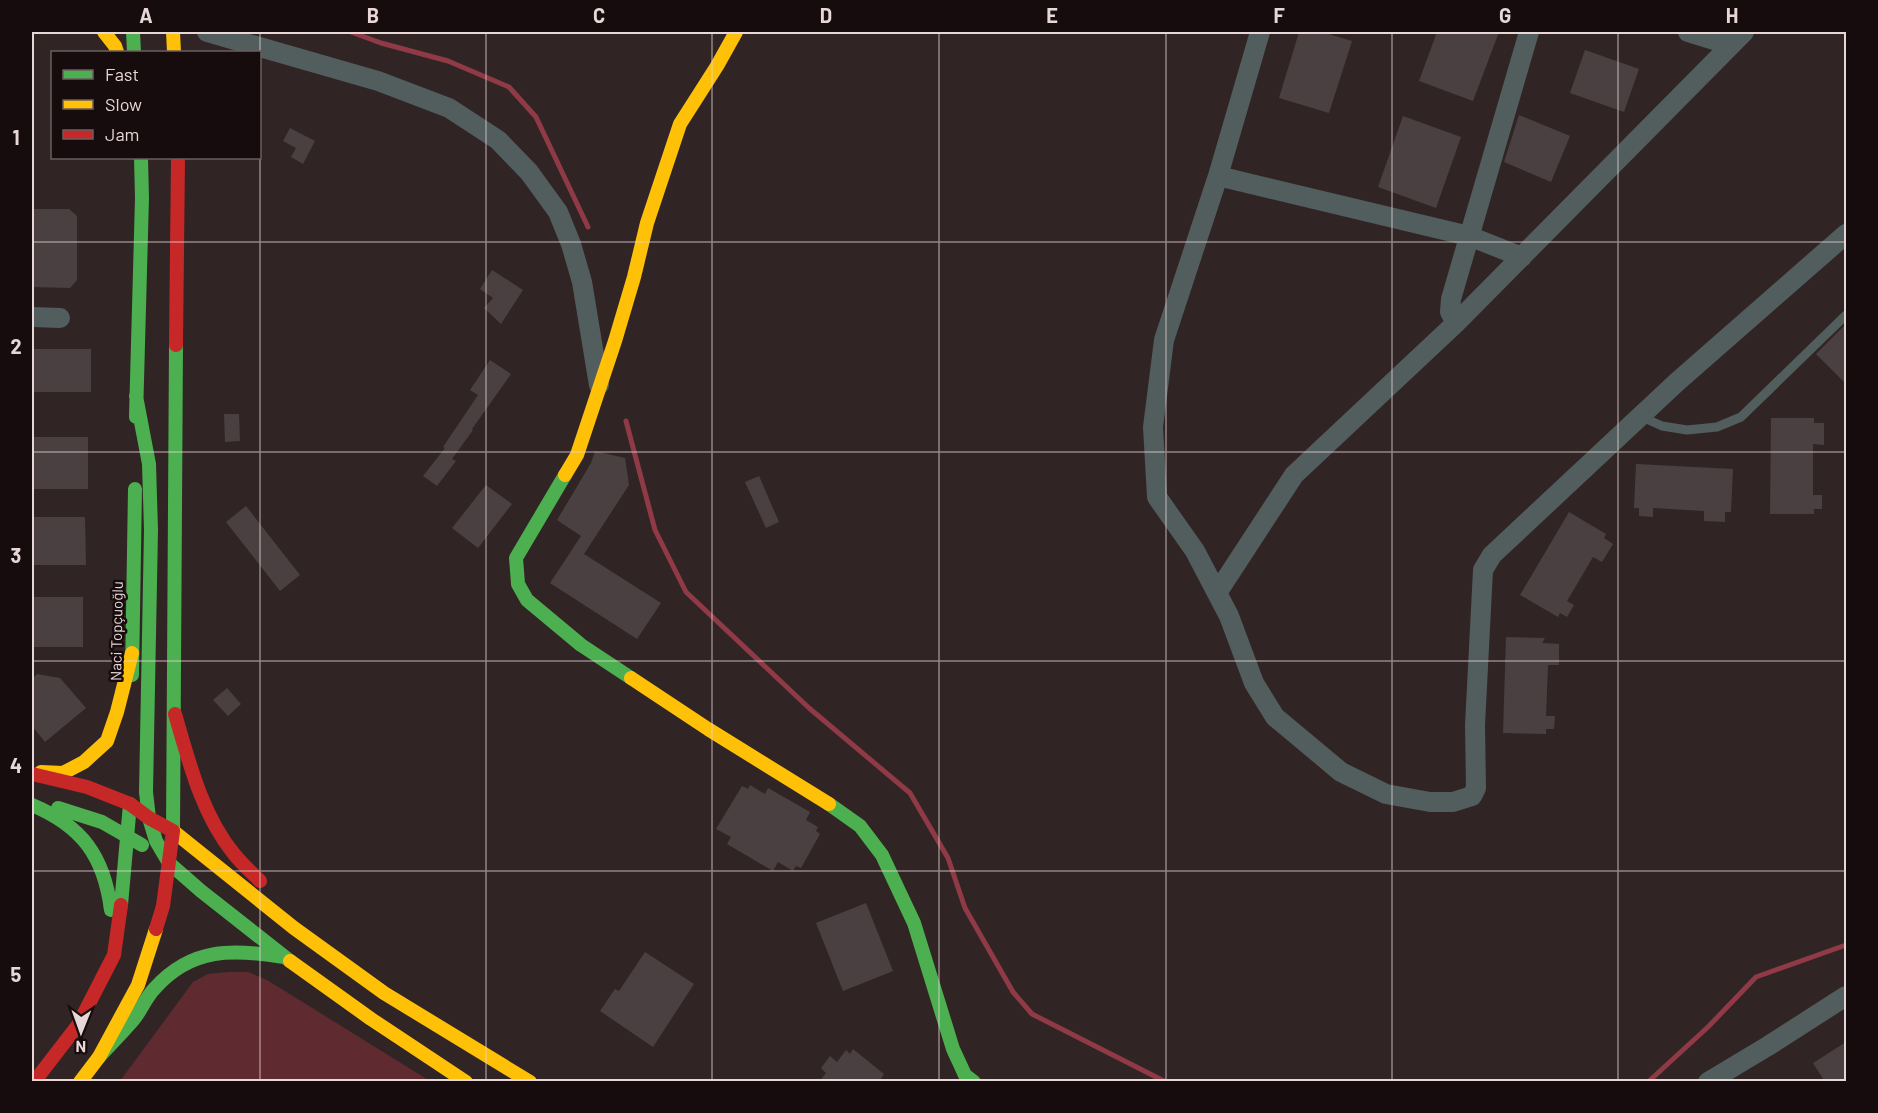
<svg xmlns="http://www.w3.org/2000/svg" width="1878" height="1113" font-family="Barlow,sans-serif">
	<rect width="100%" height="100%" fill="#312425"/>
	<!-- green -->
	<path fill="#5f2a30" d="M228,972H248L267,980L430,1081H120L193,982L208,974Z"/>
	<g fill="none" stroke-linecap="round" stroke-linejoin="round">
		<!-- stream -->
		<path stroke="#8f3a46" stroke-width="5" d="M351,32L381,43L448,61L509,87L536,117L588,227
			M626,421L655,530L686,592L809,708L910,793L948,858L965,908L1013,992L1032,1014L1166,1082
			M1648,1082L1708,1027L1756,977L1846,945"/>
	</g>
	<!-- building -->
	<path fill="#4b4041" d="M1299,32H1322L1352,41L1329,113L1279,98Z
		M1437,32H1499L1473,101L1419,81Z
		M1585,50L1639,69L1624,112L1570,93Z
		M1519,115L1570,136L1551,182L1504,162Z
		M1403,116L1461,137L1436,208L1378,187Z
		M290,128L315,141L303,164L291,157L296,148L283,141Z
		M32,209H69L77,216V280L70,288L32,287Z
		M492,270L523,290L501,324L484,308L493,298L480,289Z
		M1846,324V384L1816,354Z
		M32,349H91V392H32Z
		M490,360L511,374L472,429L473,430L452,459L456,461L437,486L423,476L445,448L443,447L478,395L470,390Z
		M224,414H239L240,441L225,442Z
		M1771,418H1814V423H1824V445L1813,444V495H1822V509H1814V514H1770Z
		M32,437H88V489H32Z
		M595,451L625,458L629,485L584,554L661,603L637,639L550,583L581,536L557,520L591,463Z
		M1636,464L1733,469L1731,512H1725V522L1704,521V511L1653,508V517L1639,516V508H1634Z
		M759,476L779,522L766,528L745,482Z
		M486,485L512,504L478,548L452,528Z
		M246,506L300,575L280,591L226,522Z
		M1569,512L1606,534L1604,538L1613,544L1602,562L1593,557L1567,601L1574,605L1567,617L1560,613L1558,617L1520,595Z
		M32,517H85L86,565H32Z
		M32,597H83V647H32Z
		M1506,637L1545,638L1542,643L1559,644V665H1548L1546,716H1555L1554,729H1546V734L1503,733Z
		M37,674L60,678L86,708L45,742L32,726V679Z
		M227,688L241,704L228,716L213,700Z
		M750,785L765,794L768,788L810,812L806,820L818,827L816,831L820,834L801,868L796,866L793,871L778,862L773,871L727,844L731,837L716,829L742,786L748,789Z
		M866,903L893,971L843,991L816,923Z
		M645,952L694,984L653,1047L600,1011L615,989L619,991Z
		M1846,1042V1082H1825L1813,1063Z
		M853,1049L884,1074L879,1082H819L826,1073L821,1068L830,1056L837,1062L846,1050L850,1054Z"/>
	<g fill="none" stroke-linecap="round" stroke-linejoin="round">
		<!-- lane -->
		<path stroke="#525d5d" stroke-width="9" d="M1640,416L1662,426L1687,430L1717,427L1741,417L1846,315"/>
		<!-- street -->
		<path stroke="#525d5d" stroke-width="20" d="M207,32L378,81L449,108L498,140L529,172L558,212L571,244L582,282L599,385
			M1260,32L1218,176L1164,340L1153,427L1157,497L1195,551L1229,616L1254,683L1275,717L1341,772L1386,794L1430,802H1453L1472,796L1476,788L1475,725L1483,570L1492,555L1677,382L1846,234
			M1688,32L1730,45
			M1218,176L1469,236L1522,257
			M32,317L60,318
			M1456,323L1450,312L1451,299L1529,32
			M1217,593L1294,475L1456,323L1744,32
			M1708,1082L1768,1046L1846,996"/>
		<!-- fast -->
		<path stroke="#4caf50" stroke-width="14" d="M133,32L134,52
			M136,396L149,464L151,530L146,792L149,818L156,841L169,863L201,891L290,961
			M136,417L142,198L141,158
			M565,475L516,558L518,584L527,600L581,645L631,678
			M132,675L135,489
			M829,804L860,826L882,855L914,923L953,1049L965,1075L974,1082
			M32,805C82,826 104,856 111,910
			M58,808L102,822L142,845
			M173,831L176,345
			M121,905L130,804
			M99,1057C111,1044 123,1032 134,1019C142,1009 146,997 155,988C192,947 233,949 284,957"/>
		<!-- slow -->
		<path stroke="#ffc107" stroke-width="14" d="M104,32L115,46L117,52
			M173,32L174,52
			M565,475L577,455L615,341L634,277L647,223L680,124L717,66L736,32
			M631,678L708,729L829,804
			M41,772L63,773L84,762L107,741L117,712L132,653
			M173,831L294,928L384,993L530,1082
			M290,961L371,1019L466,1082
			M80,1082L99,1057L138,985L156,929"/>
		<!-- jam -->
		<path stroke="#c62828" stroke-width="14" d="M176,345L178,158
			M175,714C189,762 202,815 234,854C242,864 251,872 260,881
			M32,774L87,787L130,804L149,818L173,831L163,906L156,929
			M34,1082L78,1025L114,955L121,905"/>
	</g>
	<!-- grid -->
	<path fill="none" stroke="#e8d7d7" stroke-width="1.5" stroke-opacity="0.55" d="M260,32V52M486,32V1082M712,32V1082M939,32V1082M1166,32V1082M1392,32V1082M1618,32V1082M260,52V158M260,158V1082M32,242H1846M32,452H1846M32,661H1846M32,871H1846"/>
	<g text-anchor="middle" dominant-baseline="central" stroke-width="5" stroke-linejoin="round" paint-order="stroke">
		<!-- street labels -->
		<g font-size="15" fill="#e8d7d7" stroke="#170c0d">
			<text transform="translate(116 631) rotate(-89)">Naci Topçuoğlu</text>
		</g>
	</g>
	<!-- border -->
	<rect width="1878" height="1113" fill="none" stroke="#170c0d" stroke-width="66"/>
	<!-- legend -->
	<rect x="51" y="51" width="210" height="108" fill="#170c0d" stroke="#6b5d5e" stroke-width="1.5"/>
	<rect x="63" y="70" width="30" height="9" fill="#4caf50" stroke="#6b5d5e" stroke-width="1.5"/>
	<text x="105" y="81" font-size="18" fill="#e8d7d7">Fast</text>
	<rect x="63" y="100" width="30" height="9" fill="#ffc107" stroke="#6b5d5e" stroke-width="1.5"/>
	<text x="105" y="111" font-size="18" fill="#e8d7d7">Slow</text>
	<rect x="63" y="130" width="30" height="9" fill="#c62828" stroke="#6b5d5e" stroke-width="1.5"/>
	<text x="105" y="141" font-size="18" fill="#e8d7d7">Jam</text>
	<!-- north arrow -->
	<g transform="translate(81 1032) rotate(181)" stroke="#170c0d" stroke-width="4.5" paint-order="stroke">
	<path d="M0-4.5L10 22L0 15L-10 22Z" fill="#e8d7d7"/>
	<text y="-9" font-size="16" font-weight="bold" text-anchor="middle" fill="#e8d7d7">N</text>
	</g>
	<rect x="33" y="33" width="1812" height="1047" fill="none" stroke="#e8d7d7" stroke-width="2"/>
	<g font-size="20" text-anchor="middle" font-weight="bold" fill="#e8d7d7">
		<text x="146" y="23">A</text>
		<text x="373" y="23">B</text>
		<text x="599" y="23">C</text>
		<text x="826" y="23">D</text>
		<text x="1052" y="23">E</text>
		<text x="1279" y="23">F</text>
		<text x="1505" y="23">G</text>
		<text x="1732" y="23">H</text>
		<text x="16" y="145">1</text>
		<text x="16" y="354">2</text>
		<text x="16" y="563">3</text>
		<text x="16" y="773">4</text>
		<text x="16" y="982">5</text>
	</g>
</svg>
